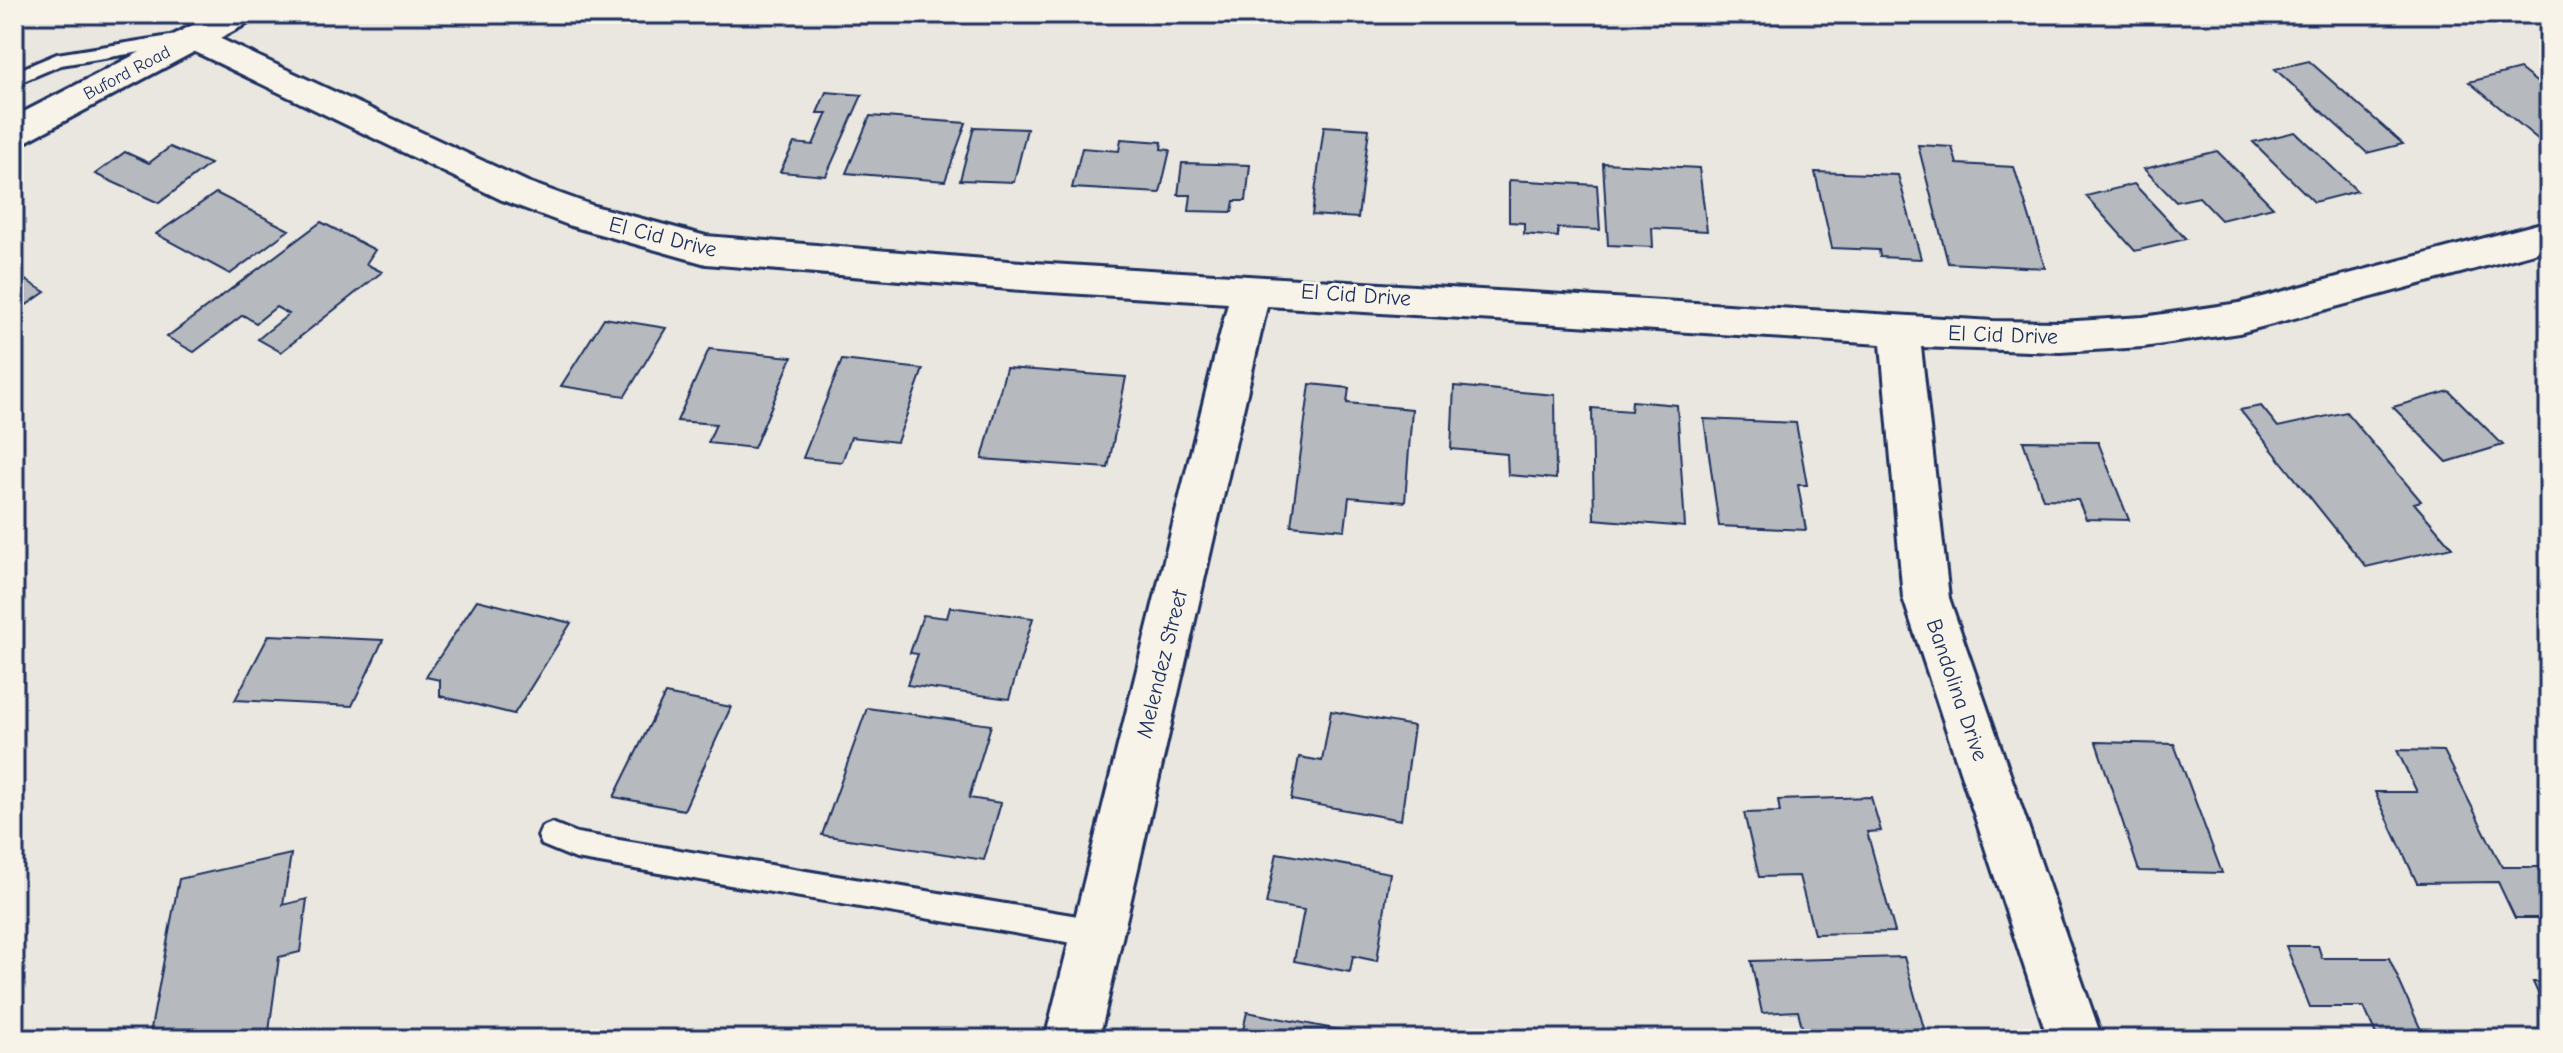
<svg xmlns="http://www.w3.org/2000/svg" width="2563" height="1053" font-family="'Comic Neue',sans-serif">
	<rect width="100%" height="100%" fill="#eae7e0"/>
	<filter id="ink" filterUnits="userSpaceOnUse"><feTurbulence type="fractalNoise" baseFrequency=".0125" numOctaves="2"/><feDisplacementMap in="SourceGraphic" scale="16" xChannelSelector="R" yChannelSelector="G"/><feConvolveMatrix kernelMatrix="1 2 1 2 8 2 1 2 1" color-interpolation-filters="sRGB"/></filter>
	<g filter="url(#ink)">
		<!-- building -->
		<path fill="#b6babf" stroke="#1b2f5e" stroke-width="2" d="M2309,61L2403,144L2367,153L2275,69Z
			M2520,69L2549,92V139L2540,141L2469,82Z
			M826,92L862,95L826,176L780,172L794,143L813,145L827,113H817Z
			M870,116L966,123L945,181L846,173Z
			M1324,126L1369,129L1358,218L1312,215Z
			M974,127L1027,129L1014,182L960,180Z
			M2295,132L2357,191L2314,202L2253,142Z
			M1121,139L1162,142L1161,149L1170,150L1160,193L1072,188L1082,148L1119,151Z
			M1918,145L1952,147L1957,164L2014,167L2045,268L1948,263Z
			M170,147L210,164L159,203L95,174L125,152L149,163Z
			M2217,151L2273,207L2221,220L2199,197L2176,202L2144,169Z
			M1182,163L1250,165L1246,201H1234L1232,212L1189,211L1191,195H1178Z
			M1603,163L1699,168L1707,231L1652,228L1653,247L1608,245Z
			M1815,172L1898,175L1921,259L1880,257L1879,250L1832,248Z
			M1509,180L1597,185L1600,230L1558,228V237L1524,234V223L1509,222Z
			M2134,184L2186,239L2135,251L2086,196Z
			M216,193L289,230L230,274L156,234Z
			M321,222L375,250L366,264L382,272L281,352L258,339L289,314L276,307L256,323L243,315L194,352L167,337Z
			M14,273L45,292L25,306L14,300Z
			M604,318L666,328L625,396L561,386Z
			M709,349L792,357L754,448L708,443L716,424L677,421Z
			M842,360L923,369L897,442L851,437L842,462L803,458Z
			M1006,368L1126,377L1108,468L982,459Z
			M1310,384L1349,388L1347,403L1412,409L1405,502L1349,497L1345,530L1291,525Z
			M1454,386L1555,395L1556,479L1508,475L1507,454L1451,449Z
			M2449,391L2503,445L2447,462L2393,407Z
			M1632,401L1677,405L1685,527L1594,519L1592,408L1631,411Z
			M2261,406L2278,427L2346,412L2421,501L2414,503L2452,547L2366,567L2240,410Z
			M1704,419L1796,423L1807,485H1798L1806,530L1719,526Z
			M2023,441L2098,442L2129,520L2086,519L2078,500L2043,499Z
			M477,600L571,623L514,714L440,696V680L426,677Z
			M950,607L1033,618L1009,699L907,685L918,654L910,653L923,615L947,618Z
			M269,635L383,640L352,706L235,700Z
			M665,694L731,707L684,810L614,797Z
			M867,708L991,725L969,798L1001,803L984,860L822,835Z
			M1331,711L1414,726L1401,820L1291,800L1299,757L1322,761Z
			M2096,742L2174,744L2222,873L2139,871Z
			M2397,750L2444,751L2502,867H2549V918H2515L2498,882L2417,883L2375,792H2417Z
			M1871,797L1881,831L1867,832L1895,932L1814,934L1799,876L1759,877L1744,813L1780,812L1778,800Z
			M1277,853L1390,873L1377,961L1353,956L1350,972L1294,961L1304,910L1266,904Z
			M291,854L283,905L307,899L300,952L279,957L268,1039H149L179,879Z
			M2286,946H2318L2322,958H2389L2425,1039H2378L2364,1007H2310Z
			M1904,957L1927,1039H1805L1798,1011L1762,1013L1751,961Z
			M2533,982H2549V1018Z
			M1247,1012L1370,1036L1369,1039H1241Z"/>
		<g fill="none" stroke-linecap="round" stroke-linejoin="round">
			<defs>
				<path id="service" d="M189,33L198,39L196,43L61,65L14,85V72L57,54Z
					M552,823L577,833L1096,919L1106,923L1110,933L1106,943L1096,947L576,859L542,845L538,836L542,827Z"/>
				<path id="minor" d="M195,27L528,182L594,206L706,236L1034,263L1993,321L2060,322L2143,317L2239,303L2549,221V249L2239,333L2143,347L2060,352L1921,347L1949,598L2102,1039H2048L1903,598L1881,344L1267,306L1099,1039H1045L1228,303L1034,291L706,264L571,226L502,200L183,46L178,38L183,30Z"/>
				<path id="tertiary" d="M214,14H257L252,21L27,141L14,144V117Z"/>
			</defs>
			<!-- service casing -->
			<use href="#service" stroke="#1b2f5e" stroke-width="6"/>
			<!-- minor casing -->
			<use href="#minor" stroke="#1b2f5e" stroke-width="6"/>
			<!-- tertiary casing -->
			<use href="#tertiary" stroke="#1b2f5e" stroke-width="6"/>
			<!-- service -->
			<use href="#service" fill="#f7f3e8" fill-rule="evenodd"/>
			<!-- minor -->
			<use href="#minor" fill="#f7f3e8" fill-rule="evenodd"/>
			<!-- tertiary -->
			<use href="#tertiary" fill="#f7f3e8" fill-rule="evenodd"/>
		</g>
	</g>
	<g text-anchor="middle" dominant-baseline="central" stroke-width="6" stroke-linejoin="round" paint-order="stroke">
		<!-- far-street labels -->
		<g font-size="18" fill="#1b2f5e" stroke="#f7f3e8">
			<text transform="translate(127 73) rotate(-28)">Buford Road</text>
		</g>
		<!-- street labels -->
		<g font-size="22" fill="#1b2f5e" stroke="#f7f3e8">
			<text transform="translate(663 237) rotate(14)">El Cid Drive</text>
			<text transform="translate(1356 295) rotate(4)">El Cid Drive</text>
			<text transform="translate(2003 335) rotate(2)">El Cid Drive</text>
			<text transform="translate(1162 664) rotate(-76)">Melendez Street</text>
			<text transform="translate(1957 690) rotate(71)">Bandolina Drive</text>
		</g>
	</g>
	<!-- margin -->
	<rect width="2563" height="1053" fill="none" stroke="#f7f3e8" stroke-width="48"/>
	<rect x="24" y="24" width="2515" height="1005" fill="none" stroke="#1b2f5e" stroke-width="3" filter="url(#ink)"/>
</svg>
